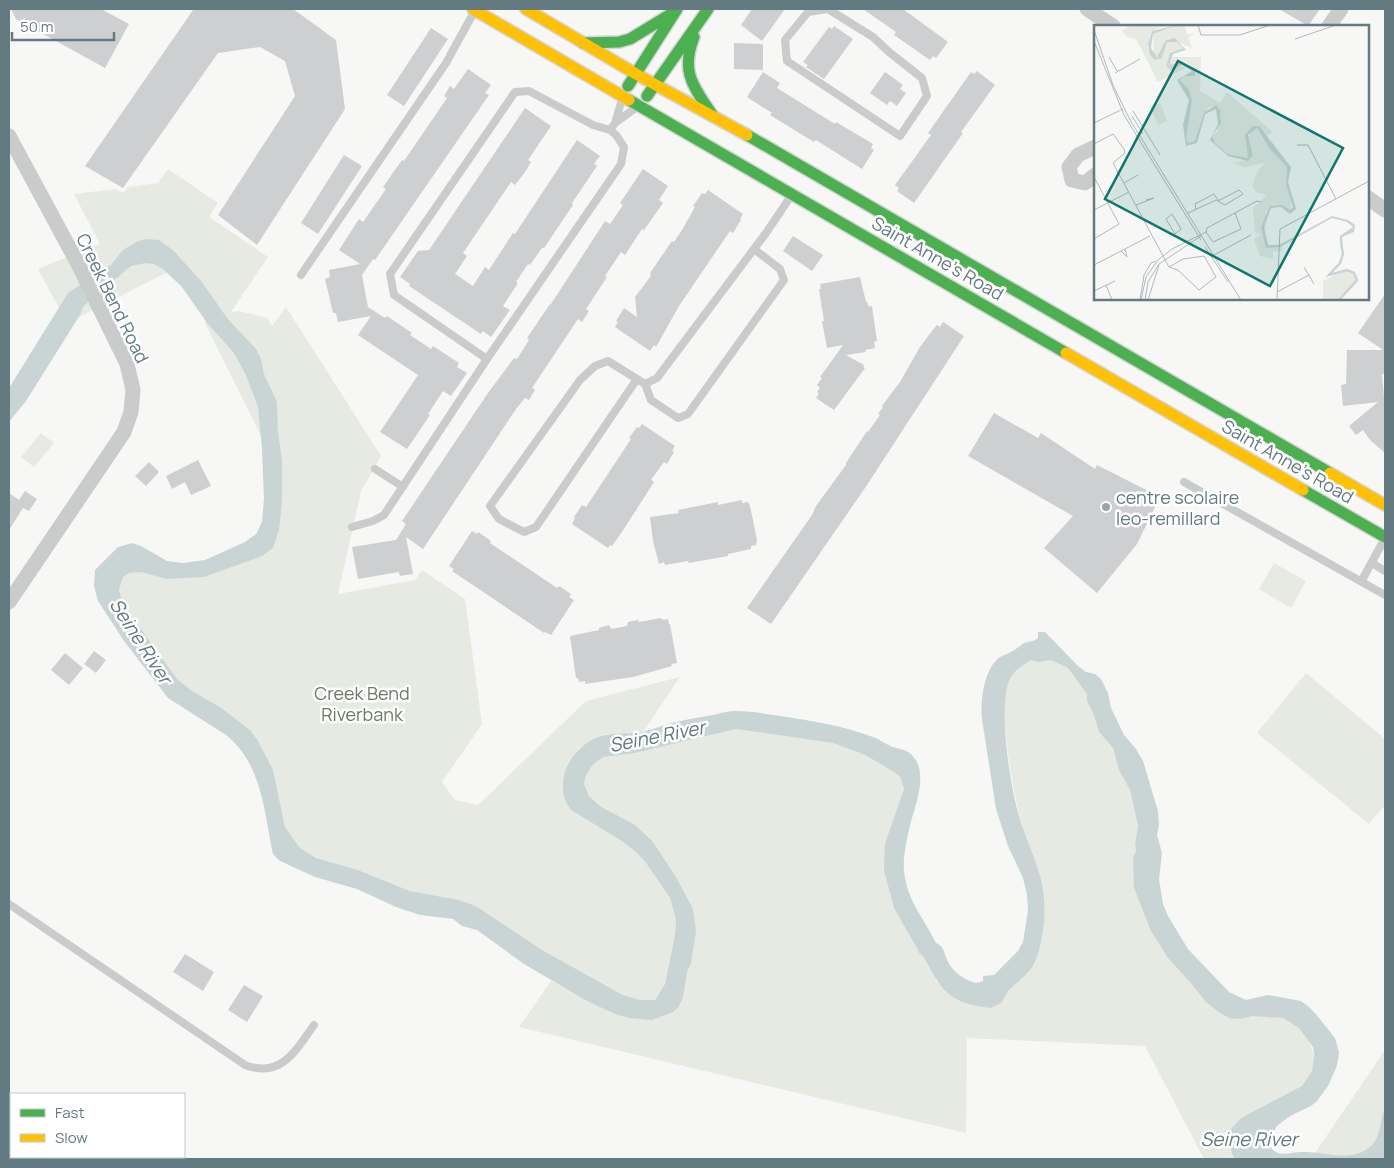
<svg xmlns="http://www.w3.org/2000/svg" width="1394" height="1168" font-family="Manrope,sans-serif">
	<rect width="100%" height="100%" fill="#f7f7f6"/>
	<!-- green -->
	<path fill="#e7e9e3" d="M168,169L218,203L209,217L268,257L230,313L239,311L267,318L272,326L286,307L381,456L361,491L338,594L415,580L422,570L465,599L482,724L442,782L455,800L478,805L586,701L680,677L643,732L631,735L607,734L579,748L568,763L563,778L562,789L637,853L646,863L670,898L676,920L675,935L665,984L655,1000H640L623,995L542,950L476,906L459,900L410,891L358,870L316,858L300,848L285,827L273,771L220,707L192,691L177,679L123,604L119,590L123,577L129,572H141L166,579L262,556L282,478L205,323L224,315L202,282L174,251L176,268L67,323L38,269L100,244L74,194L116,189L123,193L128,187L158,183Z
		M41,433L54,443L34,467L21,457Z
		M1274,563L1306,581L1291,608L1259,589Z
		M1031,660L1039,662L1051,660L1068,668L1087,694V701L1094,715L1099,732L1113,748L1119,770L1130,790L1138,826L1135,843L1136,851L1133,858L1190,982L1205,1001L1245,1018C1255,1014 1272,1013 1283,1017C1306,1027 1323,1057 1308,1080C1299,1092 1257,1110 1241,1118L1232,1154L1235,1159H1204L1145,1046L967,1038L966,1133L519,1027L551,981L615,1014L652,1020L687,972L691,964L694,945L634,824L603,808L598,802L589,796L584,784L586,776L591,767L597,761L604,757L635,753L736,729L833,743L865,755L894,772L900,777L904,789L885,843L923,956L937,982L1007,991C1033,970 1045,947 1044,912C1044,900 1036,881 1033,868C1021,825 1011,783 1006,738C1004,719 1002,699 1009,681C1013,671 1022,666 1031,660Z
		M1306,673L1385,739V805L1369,824L1257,733Z
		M1385,1050C1385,1074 1391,1137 1366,1150C1350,1158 1332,1155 1315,1153Z"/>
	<!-- water -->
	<path fill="#c9d5d5" d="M145,239L159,240L174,251L202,282L227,318L256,349L261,359L264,374L277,402L278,432L282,460V501L279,530L273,548L262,556L204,577L166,579L141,572L129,573L123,577L119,590L123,604L177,679L192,691L220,707L250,730L258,741L273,770L285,827L300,848L316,858L358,870L410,891L459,900L476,906L542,950L623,995L640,1000H655L665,984L675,935L676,920L670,898L646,863L637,853L622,841L571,810C549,781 574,741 606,735C618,732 631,735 643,732C654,729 665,724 676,722C688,719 701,717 713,715C721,713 728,711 736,711C751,711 766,714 781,716C812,721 844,726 873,737C879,739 884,743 890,746C895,748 903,749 908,752C933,769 913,809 909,830C906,843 903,858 904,871C907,901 924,918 936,943C945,946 944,955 948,962C954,973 965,980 976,983L983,981V976L994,975L1018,951L1023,942L1028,910L1027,895L1023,878L1008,846L996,809L982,719C980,701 984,668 1000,657C1003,655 1008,654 1011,652C1016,649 1020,646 1024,643C1030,641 1033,642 1038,638V632H1045L1078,666L1086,672L1095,674L1101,679L1108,693L1111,708L1124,735L1136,749L1143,761L1158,811L1159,825L1157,835L1162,853L1159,879L1163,904L1168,916L1188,949L1229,992L1246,1000L1268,995L1301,1001L1309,1007L1315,1013L1335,1038L1339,1052L1338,1060L1336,1068L1328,1086L1317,1101L1311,1106L1290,1116L1277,1126L1268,1142C1271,1148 1273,1151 1278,1153C1286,1155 1294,1152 1302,1152C1323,1151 1347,1162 1367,1149C1382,1140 1379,1121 1385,1108V1158L1384,1159H1235L1232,1154L1229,1139L1230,1130L1241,1118L1302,1086L1312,1071L1314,1055L1313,1047L1299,1028L1283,1018L1252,1016L1245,1018L1237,1019L1229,1018L1220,1013L1205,1001L1190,982L1168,958L1151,931L1134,888L1133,858L1136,851L1135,843L1138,826L1130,790L1119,770L1113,748L1099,732L1094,715L1087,701V694L1068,668L1051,660L1039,662L1031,660C1022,666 1013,671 1009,681C998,710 1010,785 1019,816C1025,838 1036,859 1041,880C1047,905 1045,936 1036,959C1031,973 1019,980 1009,990C1006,993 1005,997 1003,1000C1001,1004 995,1006 991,1008C948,1003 942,991 923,956L918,952V950L894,908L884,870L885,843L904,789L900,777L894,772L865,755L833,743L736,729L635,753L604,757L597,761L591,767L586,776L584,784L589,796L603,808L634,824L653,842L676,877L693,909L696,931L691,964L687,972L683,997L679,1006L673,1012L652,1020L629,1018L615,1014L585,1000L524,964L477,930L462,926L453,919L420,915L396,907L357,889L315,877L280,861L273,854L272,850C264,809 261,763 226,735L168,698L124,641L98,601L94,586L95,570L118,547L132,543L141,546L167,561L183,563L205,560L245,542L256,534L262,522L264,498L262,449L258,407L245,373L234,353L207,323L182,287L163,269L154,264L146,263L131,266L88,302L83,307L80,315L26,401L9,422V388L68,293L80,285L91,275L111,265L123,250L136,242Z"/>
	<!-- building -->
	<path fill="#cdcfd0" d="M11,9H101L129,24L105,68L16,19Z
		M196,9H293L336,40L345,109L257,245L218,215L295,96L285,61L260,47L218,53L123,188L85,166L193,10Z
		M752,9H785L762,41L741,25Z
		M863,9H903L948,42L936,58L933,56L930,60L894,35L896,32Z
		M1279,9H1320L1308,26Z
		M834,26L853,39L824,79L806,67L808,65L803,62L829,27L832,29Z
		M431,28L448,39L404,106L387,95Z
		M734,43L763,44V70L734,69Z
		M468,69L491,85L485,93L489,95L375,260L373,259L362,275L368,307L385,318L387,316L412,333L410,335L431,349L433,346L459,363L457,367L467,373L451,396L443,391L428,414L430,415L407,449L380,432L418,375L358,335L371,316L338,322L336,313H333L325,279L330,277L329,270L360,264L339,250L359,219L363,222L386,189L383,187L402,160L404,161L447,98L444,96L450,86L454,89Z
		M977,71L995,85L961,132L963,133L914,203L897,191L899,188L895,185L931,135L928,133L971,72L974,74Z
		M763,72L780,83L777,88L835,124L836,122L873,144L871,148L874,150L862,169L816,140L814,142L770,115L772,113L747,97Z
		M885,72L903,85L900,89L906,93L897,106L890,101L887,105L870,93Z
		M525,108L551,126L528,160L531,162L525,172L515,185L511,182L463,253L467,256L455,274L473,286L485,267L489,270L513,233L515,234L577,140L600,156L594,164L597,166L572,203L573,205L544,248H542L530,265L528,264L516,282L518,283L503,306L510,310L491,337L483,331L481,334L409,286L410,284L400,277L418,251L429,250Z
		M344,155L362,166L318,234L301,223Z
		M643,169L668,186L659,200L663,203L644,230L642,229L625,255L621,252L605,276L607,277L586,309L589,311L582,322L578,319L532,388L535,390L529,400L525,398L516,409L423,549L406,537L413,574L400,576L399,572L358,579L352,547L396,540L406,524L402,521L488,393L514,358L517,359L529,340L527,338L550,304H551L605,221L610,224L623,205L620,203Z
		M708,190L743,214L740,219L741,220L733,233L730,231L679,306L656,347L654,345L650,351L615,327L618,322L616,321L624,308L637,317L635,297L651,276L650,273L672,241L674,242L682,230L695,207L693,206L702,193L705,194Z
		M793,236L823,255L812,271L783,251Z
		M860,277L866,302H867L869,307L872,306L877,341L874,342L875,348L865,350L866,352L846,355L864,365L863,367L865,368L834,410L816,398L819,394L817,392L820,388L817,385L822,378L820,377L843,345L827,348L822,321H824L819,289H821L820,284Z
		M1385,294V374H1382L1385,409V453L1370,440L1363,430L1356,435L1349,426L1378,402L1343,406L1341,385L1346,384L1347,350H1383L1358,333Z
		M943,322L964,336L865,488L771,624L747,608L812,515L816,506L846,465V463L867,431L868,432L880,415L878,414L883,407L882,406L900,382L920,347L932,331L937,325L940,327Z
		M994,413L1038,438L1041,433L1095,469L1097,465L1160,497L1137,544L1097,593L1044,548L1073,516L968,456Z
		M642,424L675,446L672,451L674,452L667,464L664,462L651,480L654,482L622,532L612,546L610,545L608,548L572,524L575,518L574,517L582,505L586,507L631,439L629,438L637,427L639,428Z
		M198,460L211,486L191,495L185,482L172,489L166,476Z
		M149,462L159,472L146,486L135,476Z
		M25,491L37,499L29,511L23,508L9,530V493L19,500Z
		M742,500V503L748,502L750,506L757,540L756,545L751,546V549L728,554V556L700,561L689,563L688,561L665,565L664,562L659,564L653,541L650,517L679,513L678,510L718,502V505Z
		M472,531L477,534L478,532L491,541L490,543L557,588L559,586L571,594L569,597L574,600L551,635L545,632L544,633L452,571L454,569L449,566Z
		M661,618L663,620L668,619L669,624H670L677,663L671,664L672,666L633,677L585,684V681L579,682L578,678H576L570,636L599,630V628L609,625L611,629L627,626L628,622L638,620L639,622Z
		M94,651L106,660L96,673L84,664Z
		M65,653L83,668L69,685L51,670Z
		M185,954L214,972L203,991L173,972Z
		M244,985L263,996L247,1022L228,1010Z"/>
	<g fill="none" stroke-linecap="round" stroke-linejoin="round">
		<defs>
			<path id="fast" d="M694,37C680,73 694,87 713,116
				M583,43L619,42L630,39L671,14
				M628,86L677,9
				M647,96L708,9
				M629,100L1066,353
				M747,135L1330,473
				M1303,490L1385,537"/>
			<path id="slow" d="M473,9L629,100
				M526,9L636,74L747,135
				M1066,353L1303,490
				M1330,473L1385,505"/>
		</defs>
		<!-- fast casing -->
		<use href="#fast" stroke="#d3d4d4" stroke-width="14"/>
		<!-- slow casing -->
		<use href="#slow" stroke="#d3d4d4" stroke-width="14"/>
		<!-- lane -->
		<path stroke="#cacccc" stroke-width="8" d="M828,9L873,37L889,52L922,78L927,96L900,136L787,61L785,40L808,12Z
			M615,123L622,99
			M610,130L615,123L637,107
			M301,275L446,63L474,12
			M637,379L536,527L524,532L499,519L490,506L580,380L595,366L608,361L645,384L657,378L766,233L791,196
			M645,384L651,400L678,418L688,414L784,280L780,269L754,249
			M375,469L403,487
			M1184,482L1385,595
			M352,527L373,521L384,515L487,359L621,164L624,147L616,135L610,130L593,125L529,91L515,92L390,274L394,295L487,359
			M1372,563L1385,571
			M1362,580L1385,538
			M9,904L245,1065C281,1079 296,1050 314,1025"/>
		<!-- street -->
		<path stroke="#cacccc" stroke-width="15" d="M1087,9L1113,26
			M1329,26L1341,9
			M9,136L77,262L127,364L133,390L131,412L124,432L9,602
			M1095,147L1078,155L1069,167L1072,180L1085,183L1095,175
			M1368,198L1385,210"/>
		<!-- fast -->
		<use href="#fast" stroke="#4caf50" stroke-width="11"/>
		<!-- slow -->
		<use href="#slow" stroke="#ffc107" stroke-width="11"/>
	</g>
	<!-- markers -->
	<circle fill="#97a6aa" stroke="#fff" stroke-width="2" cx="1106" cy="507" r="5"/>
	<g text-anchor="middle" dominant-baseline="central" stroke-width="5" stroke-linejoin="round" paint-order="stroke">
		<!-- street labels -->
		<g font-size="18" fill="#637a81" stroke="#fff">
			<text transform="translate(938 258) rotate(30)">Saint Anne's Road</text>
			<text transform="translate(113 298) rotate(64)">Creek Bend Road</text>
			<text transform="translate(1288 461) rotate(30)">Saint Anne's Road</text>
		</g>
		<!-- poi labels -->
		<g font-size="18" fill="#637a81" stroke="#fff" text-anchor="start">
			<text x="1116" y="497">centre scolaire<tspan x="1116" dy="21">leo-remillard</tspan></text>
		</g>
		<!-- park labels -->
		<g font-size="18" fill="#6b7962" stroke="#fff">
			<text x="362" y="693">Creek Bend<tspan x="362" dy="21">Riverbank</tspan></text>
		</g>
		<!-- water labels -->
		<g font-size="19" font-style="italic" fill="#5e7b7c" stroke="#fff">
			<text transform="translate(141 641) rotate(57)">Seine River</text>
			<text transform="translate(657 736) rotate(-11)">Seine River</text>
			<text x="1249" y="1139">Seine River</text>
		</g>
	</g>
	<!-- overview -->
	<g transform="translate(1094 25)">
		<rect width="275" height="275" fill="#f7f7f6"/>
		<path d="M39,0H78L63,3L55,11V26L62,35L73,17H83L89,23L76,28L72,41L93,42L64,57L42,14L33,12L28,5ZM83,0H91L93,10L101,8L94,13L98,23L75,13L65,31H60L59,9ZM77,32H107L106,66L126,78L133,67L179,107L172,111L159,100L153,106L155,133L135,129L121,118L118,111L124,106L127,91L126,85L119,81L114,83L101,116L95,118L92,115L98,75L86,55L90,51H101L103,47L92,38L75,40ZM66,78L73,96L64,100L56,82ZM161,102L194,142L192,157L197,170V185L180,179L172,187L171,221L188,219V227L179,226V234L166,231L160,214L167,210L161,207L159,183L173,170L162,167L158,161L164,145L172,138L150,142L138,138L158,134L153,113ZM251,245L263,252V258L245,275H229V256Z" fill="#e7e9e3"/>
		<path d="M83,0L59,9L57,23L63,32L72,15L81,13L92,25L79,29L75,40L88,37L102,45L101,51H90L86,55L95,65L98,75L92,115L95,118L101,116L110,88L122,80L126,85L127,98L118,111L121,118L134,129L154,133L151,110L158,101H165L197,142L194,157L202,184L196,189L187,182L177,183L170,202L174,220H185L238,191L254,195L261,200L260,207L248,212L249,220L246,218V211L259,202L253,197L238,193L186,222L172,223L167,202L176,181L188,180L196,185L199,182L192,159L193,142L176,124L163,103L154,110L159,131L154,136L134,131L116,115L124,99L122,84L111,89L103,118L92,121L89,100L95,75L83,55L98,46L88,40L77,45L72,41L76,28L89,23L83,17H73L68,33L61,35L56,30L54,18L58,6Z" fill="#c9d5d5"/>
		<path fill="none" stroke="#c9d5d5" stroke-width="2.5" d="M245,275L263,255L260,248L253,245L235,250L246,238L249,229L247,218"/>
		<path fill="none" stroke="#afbabc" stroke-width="1" d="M104,0L107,10H146L176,0M0,5L19,60L36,95L147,275M201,14L242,0M0,16L30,90L107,215M15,32L23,46M21,48L46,34M39,86L66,130M38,91L49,109M0,98L29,84M0,119L19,109L30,124L31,128L19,138L75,242L89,234L110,231L122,252L105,265L84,245L75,242M203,120H214L242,174M0,152L25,199L0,214M30,158L44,150M42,180L60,173L52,175M102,184L101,179L120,169L124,175M0,185L35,167M94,188L122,175L131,180L149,169L145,165L124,176M141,188L147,204L119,217L112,207L113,203L163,176L167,177M78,189L87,204L81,209L72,194ZM111,222L134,257M27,226L33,232L31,224M120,230L157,210M0,240L56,211M210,242L220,259M12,260L18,275M0,266L21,256M183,267L215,250M46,275L50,250L57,238L62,236M47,275L52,252L64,235L78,224L112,207M51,275L54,257L65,239L107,211M54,275L65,240M183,275L186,204L275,156"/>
		<path fill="#0f766e" fill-opacity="0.15" stroke="#0f766e" stroke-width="2.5" d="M84,36L249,123L176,261L11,174Z"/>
		<rect width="275" height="275" fill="none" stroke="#637a81" stroke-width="2.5"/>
	</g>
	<!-- border -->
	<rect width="1394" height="1168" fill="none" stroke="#637a81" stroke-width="20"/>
	<!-- legend -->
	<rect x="10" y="1093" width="175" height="65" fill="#ffffff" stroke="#c1cacd"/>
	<rect x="20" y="1109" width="25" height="8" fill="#4caf50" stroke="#c1cacd"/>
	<text x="55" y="1118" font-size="15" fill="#637a81">Fast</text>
	<rect x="20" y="1134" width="25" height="8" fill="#ffc107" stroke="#c1cacd"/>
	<text x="55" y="1143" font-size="15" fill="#637a81">Slow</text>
	<!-- scale -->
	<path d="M12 32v8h102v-8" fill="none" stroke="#637a81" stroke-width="2.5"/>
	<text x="20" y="32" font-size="15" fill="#637a81" stroke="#ffffff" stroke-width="4" paint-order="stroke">50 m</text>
</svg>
